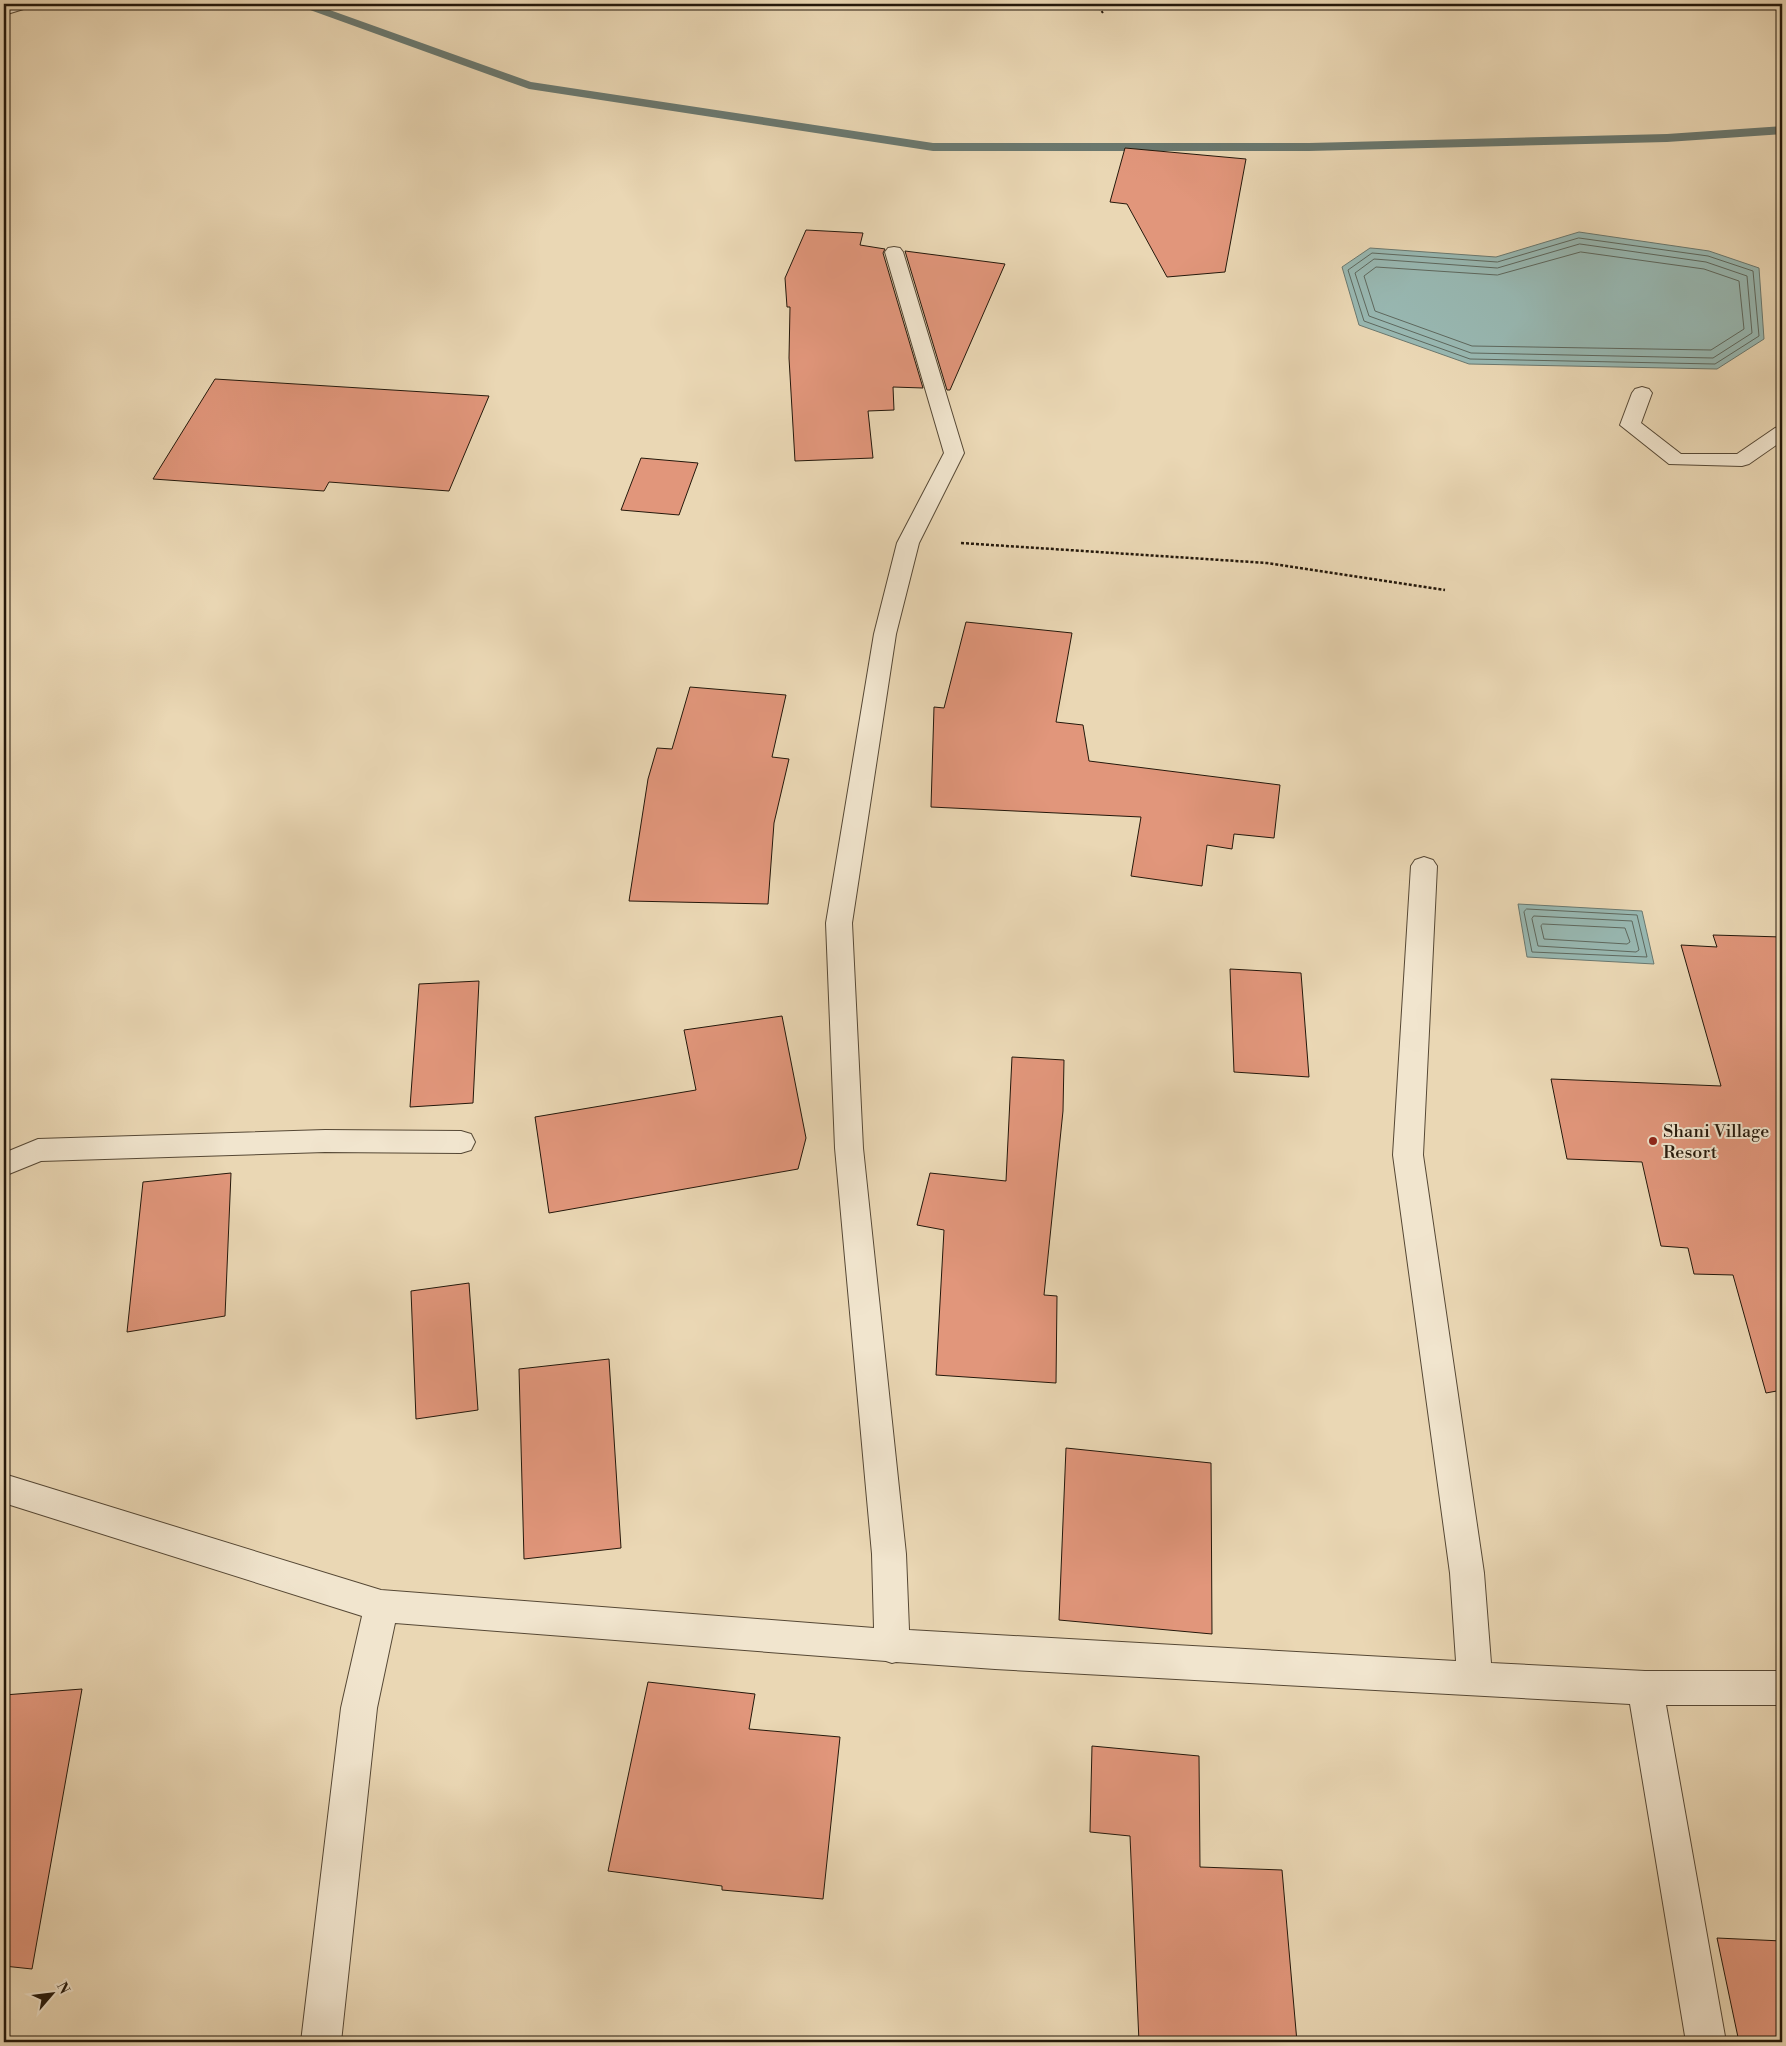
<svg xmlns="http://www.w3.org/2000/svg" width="1786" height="2046" font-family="'Libre Bodoni',serif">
	<rect width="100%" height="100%" fill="#ead7b4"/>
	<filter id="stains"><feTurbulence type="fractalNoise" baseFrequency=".004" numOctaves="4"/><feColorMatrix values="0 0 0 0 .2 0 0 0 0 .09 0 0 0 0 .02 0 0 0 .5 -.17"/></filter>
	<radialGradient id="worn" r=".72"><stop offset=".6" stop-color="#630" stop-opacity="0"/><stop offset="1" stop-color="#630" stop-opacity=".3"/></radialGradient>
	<!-- water -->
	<path fill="#98b8b2" stroke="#6a786f" d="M1579,232L1709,251L1759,268L1764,339L1717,369L1469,364L1359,325L1342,267L1370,248L1496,257Z
		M1518,904L1642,911L1654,964L1527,957Z"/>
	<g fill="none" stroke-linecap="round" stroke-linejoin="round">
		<!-- shore -->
		<path stroke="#5e685e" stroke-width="1" d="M1579,238L1708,256L1753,271L1759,336L1715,364L1470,359L1364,321L1348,270L1372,253L1497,262Z
			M1580,244L1706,262L1747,276L1752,333L1713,358L1471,353L1369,316L1355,273L1374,259L1497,268Z
			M1581,252L1704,269L1739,281L1744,329L1711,350L1472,346L1375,311L1364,276L1376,267L1497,275Z
			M1527,909L1637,915L1647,957L1532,952L1524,912Z
			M1534,916L1632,921L1639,950L1636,952L1538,946L1532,919Z
			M1543,924L1625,928L1630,942L1627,944L1544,939L1541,926Z"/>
		<!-- stream -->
		<path fill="#6a786f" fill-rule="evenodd" d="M298,4H313L531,82L933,143H1309L1667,134L1782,126V134L1667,142L1309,151H933L529,89L299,6Z"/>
	</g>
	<!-- building -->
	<path fill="#e1967b" stroke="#24180b" d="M1125,148L1246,159L1225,272L1167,277L1127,204L1110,202Z
		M806,230L863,233L860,245L885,249L883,253L923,388L893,387L894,410L868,411L873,458L795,461L789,358L790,307H787L785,278Z
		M905,251L1005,264L950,390H947Z
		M215,379L489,396L449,491L329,482L324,491L153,479Z
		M641,458L698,463L679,515L621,510Z
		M966,622L1072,633L1056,722L1083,725L1089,761L1280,785L1274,838L1234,834L1232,849L1207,845L1202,886L1131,876L1141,817L931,807L934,707L944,708Z
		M690,687L786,695L772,757L789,759L774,823L768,904L629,901L648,779L657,748L672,749Z
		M1713,935L1782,937V1390L1766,1393L1733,1275L1694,1274L1688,1248L1661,1246L1642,1162L1567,1159L1551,1079L1721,1086L1681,945L1717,947Z
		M1230,969L1301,973L1309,1077L1234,1072Z
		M479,981L473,1103L410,1107L419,984Z
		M782,1016L806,1138L798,1169L549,1213L535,1117L696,1090L684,1030Z
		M1012,1057L1064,1060L1063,1111L1044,1295L1057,1296L1056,1383L936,1375L944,1230L917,1225L930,1173L1006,1181Z
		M231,1173L225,1316L127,1332L143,1182Z
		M469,1283L478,1410L416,1419L411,1291Z
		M609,1359L621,1548L524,1559L519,1369Z
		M1066,1448L1211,1463L1212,1634L1059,1620Z
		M648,1682L755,1694L749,1729L840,1737L823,1899L722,1890V1886L608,1871Z
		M82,1689L32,1969L4,1966V1695Z
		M1092,1746L1199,1756L1200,1867L1282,1870L1297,2042H1139L1130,1836L1090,1832Z
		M1717,1938L1782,1941V2042H1739Z"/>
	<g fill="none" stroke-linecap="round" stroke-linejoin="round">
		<defs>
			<path id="street" d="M9,4H33L30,7L4,15V5Z
				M894,247L900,248L903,252L964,453L919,543L896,634L852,923L863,1148L906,1554L909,1630L1456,1661L1450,1573L1393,1155L1411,866L1415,860L1424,857L1433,860L1437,866L1423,1155L1484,1573L1491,1663L1645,1671H1782V1705H1666L1726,2042H1686L1630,1704L995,1669L896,1662L892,1663L886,1661L395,1623L377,1708L341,2042H301L341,1708L362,1616L4,1503V1474L381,1590L874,1628L872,1554L835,1148L826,923L874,634L897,543L944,453L885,252L888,248Z
				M1642,387L1649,389L1652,393L1641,423L1681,454H1737L1775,428L1782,426V441L1749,464L1742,466L1669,464L1620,425L1632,393L1635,389Z
				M325,1130L461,1131L471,1134L475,1142L471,1150L461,1153L325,1152L41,1161L4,1176V1153L38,1139Z"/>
		</defs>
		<!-- street casing -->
		<use href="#street" stroke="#564835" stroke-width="2"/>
		<!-- path-far1 -->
		<path stroke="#24180b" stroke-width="2" stroke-dasharray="2.5 2" stroke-linecap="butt" d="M1096,4L1103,13"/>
		<!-- path -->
		<path stroke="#24180b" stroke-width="2.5" stroke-dasharray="3 2" stroke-linecap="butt" d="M961,543L1267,563L1445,590"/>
		<!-- street -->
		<use href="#street" fill="#f1e5ce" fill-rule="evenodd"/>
	</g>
	<!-- markers -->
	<circle fill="#8f2418" stroke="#f1e5ce" stroke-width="2" cx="1653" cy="1141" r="5"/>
	<g text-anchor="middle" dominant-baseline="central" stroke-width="4" stroke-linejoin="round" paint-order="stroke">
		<!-- poi labels -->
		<g font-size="18" fill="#24180b" stroke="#f1e5ce" text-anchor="start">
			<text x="1663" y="1131">Shani Village<tspan x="1663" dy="21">Resort</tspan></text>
		</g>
	</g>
	<!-- margin -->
	<rect width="1786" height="2046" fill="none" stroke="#ead7b4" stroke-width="20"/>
	<rect x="5" y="5" width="1776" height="2036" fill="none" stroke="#24180b" stroke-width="2.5"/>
	<rect x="10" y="10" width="1766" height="2026" fill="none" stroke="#24180b"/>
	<!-- north arrow -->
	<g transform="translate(52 1994) rotate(62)" stroke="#f1e5ce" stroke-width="4" paint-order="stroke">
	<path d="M0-4L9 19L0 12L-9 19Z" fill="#24180b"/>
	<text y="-8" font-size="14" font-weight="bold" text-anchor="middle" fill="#24180b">N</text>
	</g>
	<rect width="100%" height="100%" filter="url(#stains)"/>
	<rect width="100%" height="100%" fill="url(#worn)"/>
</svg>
